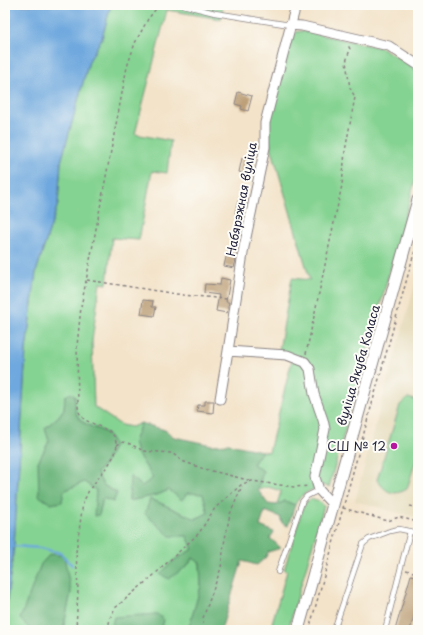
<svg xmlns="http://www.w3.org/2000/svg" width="423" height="635" font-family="'Playpen Sans',sans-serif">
	<rect width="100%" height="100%" fill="#fdfcf7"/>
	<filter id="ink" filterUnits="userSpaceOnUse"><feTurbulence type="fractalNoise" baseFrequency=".025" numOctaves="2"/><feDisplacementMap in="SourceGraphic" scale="8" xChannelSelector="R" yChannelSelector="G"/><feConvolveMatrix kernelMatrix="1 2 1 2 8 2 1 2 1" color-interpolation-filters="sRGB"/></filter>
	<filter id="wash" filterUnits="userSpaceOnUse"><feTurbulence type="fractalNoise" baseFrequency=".012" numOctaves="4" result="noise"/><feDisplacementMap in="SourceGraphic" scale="16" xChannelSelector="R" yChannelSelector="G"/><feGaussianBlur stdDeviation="0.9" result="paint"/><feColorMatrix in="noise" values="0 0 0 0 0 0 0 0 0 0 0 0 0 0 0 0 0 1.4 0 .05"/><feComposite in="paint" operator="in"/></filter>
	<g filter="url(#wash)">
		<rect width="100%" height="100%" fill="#f3e3c9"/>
		<!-- built -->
		<path fill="#e5daba" d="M418,275V379L416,390L418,391V518L355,501L387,383Z"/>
		<!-- green -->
		<path fill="#85d392" stroke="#547a66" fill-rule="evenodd" d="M111,5H223L221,19L167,10L135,134L171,141L167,173L152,171L139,240L112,238L107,284L100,283L92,341L94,407L121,425L132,427L141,423L134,442L137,453L153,478L142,486L131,477L129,501L157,495L169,490L203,493L208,513L195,519L160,503L150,499L145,514L187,536L193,549L173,561L160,574L187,566L194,558L200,563L201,586L188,630H161L164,620L112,625L119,630H63L71,592L20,619L31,630H5V615L14,546L26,350L36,272L58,204L61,162L89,61L102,38ZM65,396H75C75,400 74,405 75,409C77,423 95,428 106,433V462L97,473L103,485L117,493L113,502L103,498L99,515L96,490L84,482L64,491L38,462L49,441L45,428L58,417L64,409Z
			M302,31L382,48L417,69L418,171L329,487L312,482L314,489C305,493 299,496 295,505L285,501L277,505L281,491L268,487L258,490L263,471L253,464L262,451L269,452L292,360L278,356L292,278L310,280L269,140V119L292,36L296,32Z
			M408,398L418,401V453L407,489C393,497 386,492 377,480L400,405Z
			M311,499C317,499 320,501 324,506L288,630H270L287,571L284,570L303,507L306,502Z"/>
		<!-- forest -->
		<path fill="#6cb57c" stroke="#476c5c" d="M71,393L75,396C75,403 74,411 78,417C89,432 107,424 114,446L106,462L97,473L103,485L117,493L113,502L103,498L99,515L94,516L96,490L84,482L64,491L62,502L51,504L39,496L38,462L49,441L45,428L58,417L64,409L65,396Z
			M141,423L165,430L174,437L212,445L229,444L262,451L253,464L263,471L258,490L268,504L277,505L285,501L295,505L288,526L282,523L280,517L265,511L260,526L274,532L270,538L281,548L268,552L266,557L257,565L242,561L221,630H188L201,586L200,563L193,558L187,566L169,579L160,574L173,561L193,549L187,536H170L145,514L150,499L160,503L195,519L208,513L203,494L187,493L182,500L169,490L157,495L129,501L130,476L142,486L153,478L137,453L134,442Z
			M50,554L64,556L71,592L63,630H31L20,619L41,564Z
			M157,614L164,620L161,630H119L112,625L114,617Z"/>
		<!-- water -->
		<path fill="#6ea8de" stroke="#48658c" d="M5,5H111L102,38L89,61L61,162L58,204L36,272L26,350L14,546L5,615Z"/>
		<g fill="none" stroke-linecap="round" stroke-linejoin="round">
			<!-- stream -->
			<path stroke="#6ea8de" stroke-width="2.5" d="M13,546L40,548L60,553L72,565"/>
		</g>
		<g id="blocks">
			<!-- building -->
			<path fill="#bda079" d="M238,92L252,96L248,111L241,109L242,106L235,104Z
				M242,158L253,161L250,175L239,172Z
				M238,201L246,203L243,215L235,213Z
				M227,253L237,255L234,268L224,266Z
				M221,278L230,280L226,302H229L227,313L216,311L219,295L204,293L205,284L220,285Z
				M143,300L153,301L152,307H156L154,316L141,314Z
				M205,401H214L213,413L197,411L198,405H205Z
				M411,575L418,577V601L410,630H395Z"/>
		</g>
	</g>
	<g filter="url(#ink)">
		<use href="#blocks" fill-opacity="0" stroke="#8a8282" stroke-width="1"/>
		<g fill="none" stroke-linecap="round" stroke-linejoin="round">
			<defs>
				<path id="service" d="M183,5L215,13L290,25
					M278,572L302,502L307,496L319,490
					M334,630L363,544L369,539L390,531L399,529L418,533
					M385,630L410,531"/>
				<path id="minor" d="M290,25L302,26L389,46L418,65
					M228,351L287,355L305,362L310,369L314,394L323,420L325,429L315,477L319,490L332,504
					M220,399L228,351L244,247L265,147V123L296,5"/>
				<path id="tertiary" d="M298,630L418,200"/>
			</defs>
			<!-- service casing -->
			<use href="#service" stroke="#8a8282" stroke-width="6"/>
			<!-- minor casing -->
			<use href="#minor" stroke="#8a8282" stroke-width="11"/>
			<!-- tertiary casing -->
			<use href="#tertiary" stroke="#8a8282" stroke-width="13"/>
			<!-- path -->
			<path stroke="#8a8282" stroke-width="1.5" stroke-dasharray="3 3" stroke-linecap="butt" d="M87,280L183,295L227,299
				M306,354L342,185L345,151L355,97L350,88L346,62L350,49L348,45
				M117,445L122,442L128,443L144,451L172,453L182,461L204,469L252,481
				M410,506L418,508
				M343,508L388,521L399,517L418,522
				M406,570L418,573
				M76,630L78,590L76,552L83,503L89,490L109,464L115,454L117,445L114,436L109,431L85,420L81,416L79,412L78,407L77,346L81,307L127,67L135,43L148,19L159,5
				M108,630L110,618L115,608L154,575L199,533L215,508L242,484L252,481L294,487L309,486
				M203,630V618L221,568L224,544L230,514L242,486
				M309,630L418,239"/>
			<!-- service -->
			<use href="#service" stroke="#fff" stroke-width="4.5"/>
			<!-- minor -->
			<use href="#minor" stroke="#fff" stroke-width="9"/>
			<!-- tertiary -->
			<use href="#tertiary" stroke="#fff" stroke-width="11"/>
		</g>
	</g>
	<!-- markers -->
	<circle fill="#b5179e" stroke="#fdfcf7" stroke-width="1.5" cx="394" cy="446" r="4"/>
	<g text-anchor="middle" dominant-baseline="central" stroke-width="4" stroke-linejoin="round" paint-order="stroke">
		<!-- street labels -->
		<g font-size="12" fill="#22223b" stroke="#fdfcf7">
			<text transform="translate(241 199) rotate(-79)">Набярэжная вуліца</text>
			<text transform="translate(358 365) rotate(-74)">вуліца Якуба Коласа</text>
		</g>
		<!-- poi labels -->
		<g font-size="12" fill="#22223b" stroke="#fdfcf7" text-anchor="end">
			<text x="386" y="446">СШ № 12</text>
		</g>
	</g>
	<!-- margin -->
	<rect width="423" height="635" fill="none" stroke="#fdfcf7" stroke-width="20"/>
</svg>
